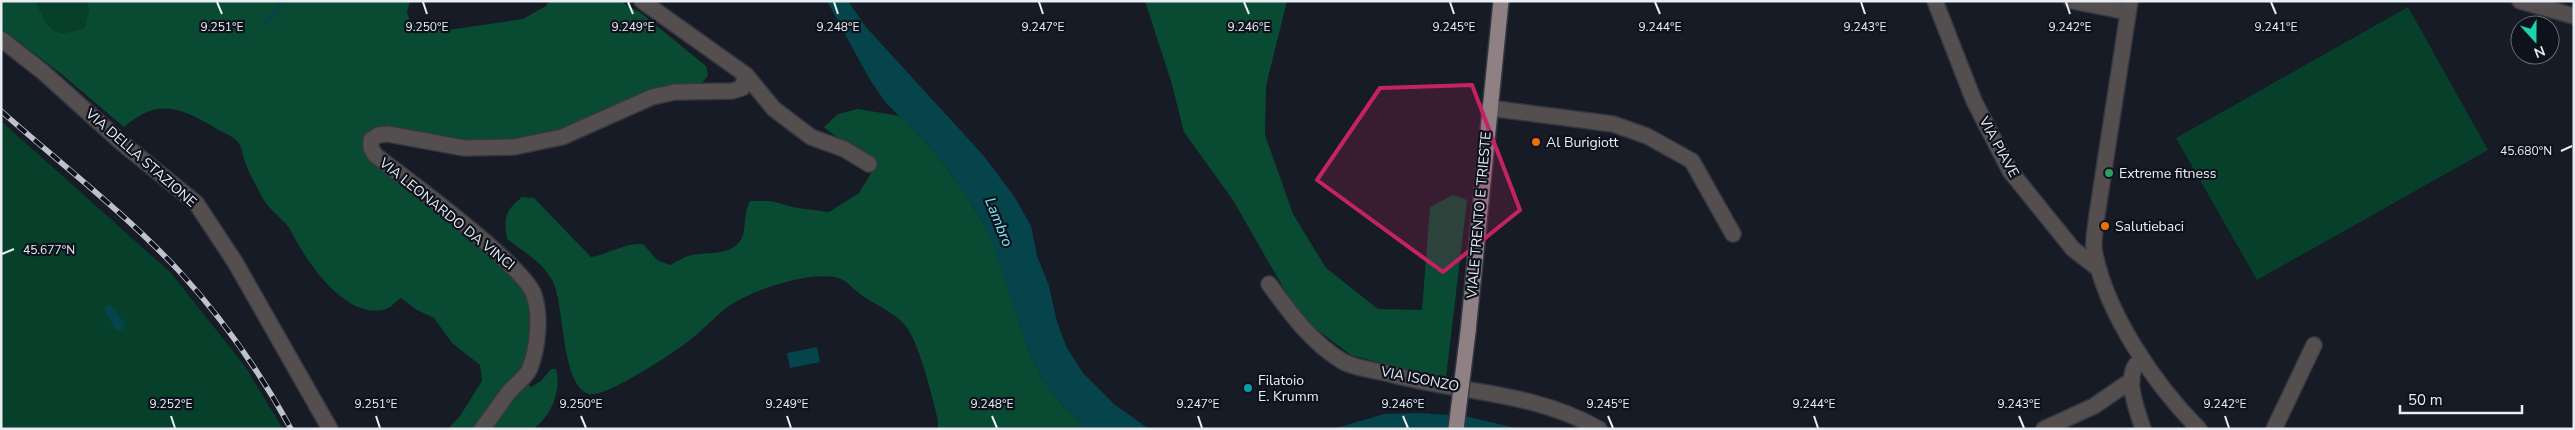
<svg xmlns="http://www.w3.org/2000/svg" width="2575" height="430" font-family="'Nunito Sans',sans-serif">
	<rect width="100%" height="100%" fill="#161b25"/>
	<!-- green -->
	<path fill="#06402b" d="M35,1H87L89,10L84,28C51,40 49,28 35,1Z
		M2408,7L2488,150L2257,280L2176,138Z
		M1,121L171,273L244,365L283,429H1Z"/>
	<!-- forest -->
	<path fill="#094a33" d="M1,1H35C49,28 51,40 84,28L89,10L87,1H413L410,2L407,12L410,21L429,29L448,30L523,19L546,6L549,1H620L641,13L706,66L708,76L695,91L514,147L388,134L371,148L523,278L536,307L525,381L531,387L541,381L551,369H556C562,390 551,417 533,429H448L460,416L482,381L480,365L452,343L434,318L417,310L401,298C394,302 392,308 383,310C344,318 306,261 291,231C286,221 269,211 262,197C257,187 251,177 247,167C243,159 243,149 238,142C230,134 221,132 212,126C178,106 156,99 124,127L60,73L1,28Z
		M1145,1H1287L1266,86L1265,135L1293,214L1326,268L1378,309L1422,310L1430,207L1453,195L1467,200L1446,378L1412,371L1351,355L1300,317L1233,200L1184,132L1171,81Z
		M858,109L900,116L930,146L965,193L983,223L997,253L1026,345L1041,377L1063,406L1087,429H938V420C932,397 919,340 904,324C895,313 872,303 860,294C854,290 849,283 843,280C820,268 759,288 737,301C720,310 707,327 691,339C677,351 604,399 589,394C561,386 565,307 553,282C543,262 525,253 507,239C504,217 504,212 522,197L534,198L591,257C609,254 624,243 643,244L657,260L670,265C676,262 682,258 688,256C705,251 735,258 743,235C746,223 744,213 750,201H771L797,208L829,212L859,193L878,162C863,145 842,144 824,127L838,114Z"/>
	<!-- water -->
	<path fill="#05444b" d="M827,1H848L866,27L983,155L1014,196L1031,226L1037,256L1049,286L1057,322L1067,348L1083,373L1114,404L1149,429H1087L1063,406L1041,377L1026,345L996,253L983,223L965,193L930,146L886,103L870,80Z
		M110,305L125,323L124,329L116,331L104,310L106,306Z
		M817,347L820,362L790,368L787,353Z
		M1419,413L1465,416L1520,429H1333L1384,414Z"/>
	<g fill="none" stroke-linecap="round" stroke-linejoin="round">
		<!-- stream -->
		<path stroke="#05444b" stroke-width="5" d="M266,23L283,1"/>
		<defs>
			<path id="minor" d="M642,1L746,75L774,109L811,137L844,149L869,164
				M1935,1L1974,101L2010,171L2073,249L2099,269
				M2072,1L2128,12
				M2130,1L2097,215C2096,225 2093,238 2094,249C2105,312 2155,385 2199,429
				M2520,1L2574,16
				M1,39L43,72L122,143L196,203L235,262L330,429
				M1489,108L1613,124L1647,136L1692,161L1733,234
				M1269,284C1290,313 1311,342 1342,361C1354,368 1373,370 1386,373C1457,393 1533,391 1599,429
				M2142,359C2121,373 2137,409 2143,429
				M482,429C491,417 500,404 509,392C515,385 525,378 529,370C538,349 541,316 534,295C524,265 405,178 375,155L371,148V140L378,135L388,134L464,148L514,147L562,137L652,97L675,92L732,91L742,88L746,75
				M2044,429L2094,406L2132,380
				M2274,429L2314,345"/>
			<path id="major" d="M1468,332L1501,1"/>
		</defs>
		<!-- minor casing -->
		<use href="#minor" stroke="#343842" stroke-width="18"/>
		<!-- major casing -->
		<use href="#major" stroke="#343842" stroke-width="18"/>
		<!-- minor -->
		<use href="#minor" stroke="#554e4f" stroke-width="15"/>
		<!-- major -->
		<use href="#major" stroke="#8f8183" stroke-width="15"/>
		<defs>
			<path id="rail" d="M1,111C61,164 125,213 179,271C223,319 260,372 291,429"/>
		</defs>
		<!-- rail casing -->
		<use href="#rail" stroke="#bec2ca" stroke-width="5.5"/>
		<!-- rail -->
		<use href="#rail" stroke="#0d121c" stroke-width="4" stroke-dasharray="11" stroke-linecap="butt"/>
		<defs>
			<path id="major-bridge" d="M1456,429L1468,332"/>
		</defs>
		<!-- major-bridge casing -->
		<use href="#major-bridge" stroke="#343842" stroke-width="18" stroke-linecap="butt"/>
		<!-- major-bridge -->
		<use href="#major-bridge" stroke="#8f8183" stroke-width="15"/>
	</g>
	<!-- marked area -->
	<path fill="#c42363" fill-opacity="0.2" stroke="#c42363" stroke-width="4" stroke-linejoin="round" d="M1472,85L1520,210L1443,272L1317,180L1380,88Z"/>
	<!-- ticks -->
	<path fill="none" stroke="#e9edf4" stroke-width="2" d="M217,2L222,14M423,2L427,14M628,2L633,14M834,2L838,14M1039,2L1043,14M1244,2L1249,14M1450,2L1454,14M1655,2L1660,14M1861,2L1865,14M2066,2L2070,14M2271,2L2276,14M2561,151L2572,146M2,254L14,249M171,416L175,428M376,416L380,428M581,416L586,428M787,416L791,428M992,416L997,428M1198,416L1202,428M1403,416L1408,428M1608,416L1613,428M1814,416L1818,428M2019,416L2024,428M2225,416L2229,428"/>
	<!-- markers -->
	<g fill="#e8710a" stroke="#0d121c" stroke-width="2">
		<circle cx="1536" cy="142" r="5"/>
		<circle cx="2105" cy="226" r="5"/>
	</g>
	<circle fill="#2e9e5b" stroke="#0d121c" stroke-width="2" cx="2109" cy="173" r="5"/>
	<circle fill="#0f9aa8" stroke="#0d121c" stroke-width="2" cx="1248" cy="388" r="5"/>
	<g text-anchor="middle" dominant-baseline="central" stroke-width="4.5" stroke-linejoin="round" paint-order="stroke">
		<!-- poi labels -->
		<g font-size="14" fill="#e9edf4" stroke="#0d121c" text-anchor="start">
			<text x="1546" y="142">Al Burigiott</text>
			<text x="2119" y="173">Extreme fitness</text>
			<text x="2115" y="226">Salutiebaci</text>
			<text x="1258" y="380">Filatoio<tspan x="1258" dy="16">E. Krumm</tspan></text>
		</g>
		<!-- street labels -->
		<g font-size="14" fill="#e9edf4" stroke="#0d121c">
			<text transform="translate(1999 147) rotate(61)">VIA PIAVE</text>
			<text transform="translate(141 158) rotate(41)">VIA DELLA STAZIONE</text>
			<text transform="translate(447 214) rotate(39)">VIA LEONARDO DA VINCI</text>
			<text transform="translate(1479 215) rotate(-85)">VIALE TRENTO E TRIESTE</text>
			<text transform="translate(1420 379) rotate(11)">VIA ISONZO</text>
		</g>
		<!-- water labels -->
		<g font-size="15" font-style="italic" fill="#7ae9f6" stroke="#0d121c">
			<text transform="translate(999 222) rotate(68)">Lambro</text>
		</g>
	</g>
	<g font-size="12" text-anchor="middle" fill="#e9edf4" stroke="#0d121c" stroke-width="4.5" stroke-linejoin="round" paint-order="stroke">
		<text x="838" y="31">9.248°E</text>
		<text x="1043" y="31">9.247°E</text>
		<text x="1660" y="31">9.244°E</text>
		<text x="1865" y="31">9.243°E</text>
		<text x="2070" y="31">9.242°E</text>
		<text x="222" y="31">9.251°E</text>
		<text x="427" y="31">9.250°E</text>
		<text x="633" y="31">9.249°E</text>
		<text x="1249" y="31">9.246°E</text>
		<text x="1454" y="31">9.245°E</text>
		<text x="2276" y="31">9.241°E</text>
		<text x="2526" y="155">45.680°N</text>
		<text x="49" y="254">45.677°N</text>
		<text x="171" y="408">9.252°E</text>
		<text x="376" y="408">9.251°E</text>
		<text x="581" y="408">9.250°E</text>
		<text x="787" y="408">9.249°E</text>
		<text x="992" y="408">9.248°E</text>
		<text x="1198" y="408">9.247°E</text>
		<text x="1403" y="408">9.246°E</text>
		<text x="1608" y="408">9.245°E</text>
		<text x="1814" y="408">9.244°E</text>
		<text x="2019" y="408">9.243°E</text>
		<text x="2225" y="408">9.242°E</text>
	</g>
	<!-- border -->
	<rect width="2575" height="430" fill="none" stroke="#e9edf4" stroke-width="5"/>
	<!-- north arrow -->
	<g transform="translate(2535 40) rotate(159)"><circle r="24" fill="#0d121c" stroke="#656a72"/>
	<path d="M0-4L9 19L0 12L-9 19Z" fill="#1bd5b1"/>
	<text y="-8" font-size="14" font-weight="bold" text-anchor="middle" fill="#e9edf4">N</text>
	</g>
	<!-- scale -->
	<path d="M2400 405v8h122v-8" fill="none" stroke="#e9edf4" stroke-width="2.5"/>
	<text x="2408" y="405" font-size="15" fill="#e9edf4" stroke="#0d121c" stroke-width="4" paint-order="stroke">50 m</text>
</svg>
